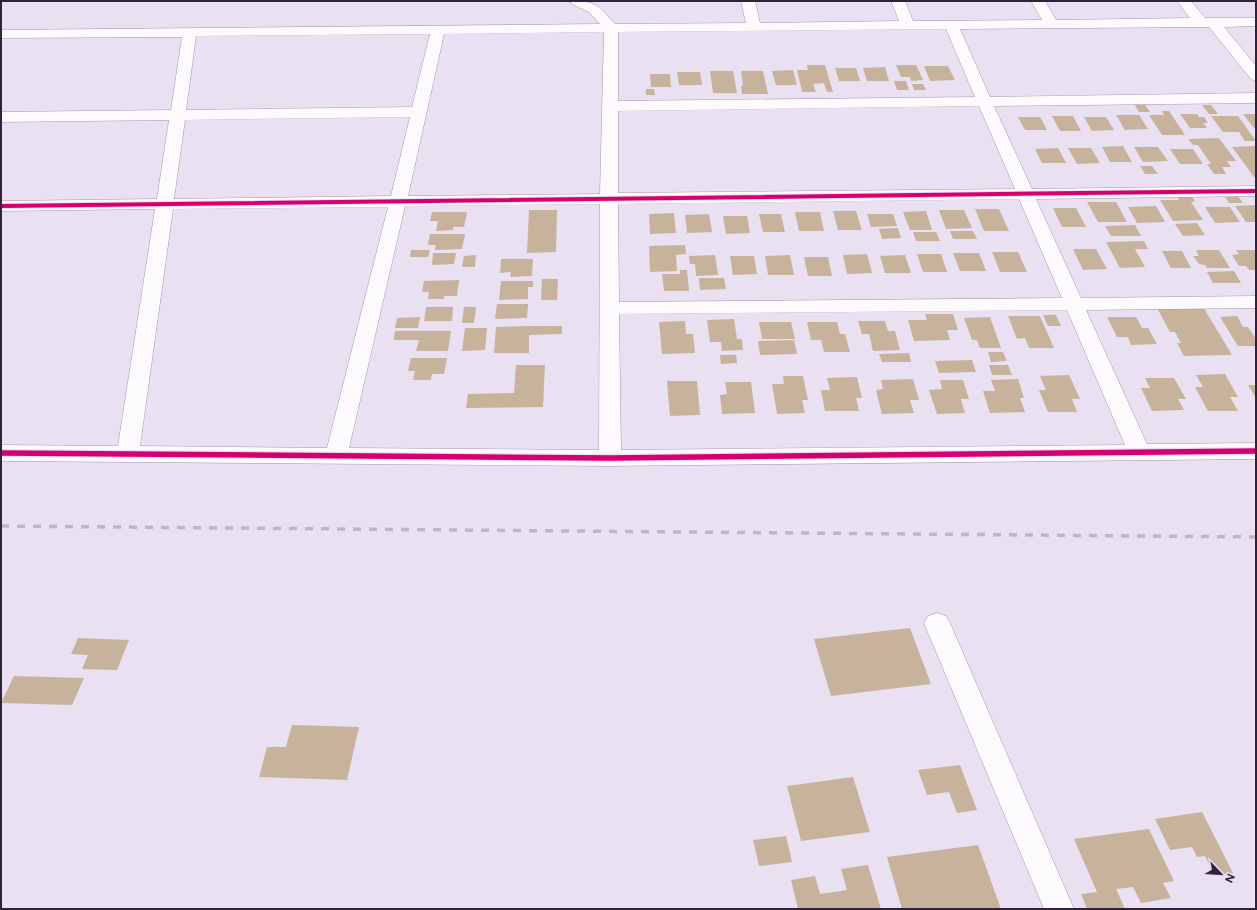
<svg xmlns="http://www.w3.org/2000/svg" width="1257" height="910" font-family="Figtree,sans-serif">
	<rect width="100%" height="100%" fill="#e9e1f1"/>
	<!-- building -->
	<path fill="#c7b29c" d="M807,65H825L833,92H827L824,83L813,84L816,92H802L797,70H808Z
		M896,65H916L923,80L911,81L910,77H901Z
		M924,66H948L955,80L930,81Z
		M885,67L889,81H867L863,68Z
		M835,68H856L860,81H839Z
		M793,70L797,85H776L772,71Z
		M710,71H733L737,93H713Z
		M741,71H763L768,94H742L741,86H743Z
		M677,72H700L702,85H679Z
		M650,74H670L671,87H651Z
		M894,81H906L909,90H897Z
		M912,84H923L926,90H914Z
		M646,89H654L655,95H646Z
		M1133,102H1143L1150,112H1139Z
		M1202,105H1211L1218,114H1209Z
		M1162,111H1169L1185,135H1162L1149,115H1164Z
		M1180,114H1197L1199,117H1204L1208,123H1203L1207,128H1190Z
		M1243,114H1256V128H1254Z
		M1116,115H1139L1148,129L1125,130Z
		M1052,116H1073L1081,131H1060Z
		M1211,116H1238L1256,141H1245L1239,132H1223Z
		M1018,117H1040L1047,130H1025Z
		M1084,117H1106L1114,130L1092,131Z
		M1219,138L1236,161H1227L1231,167H1222L1226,174H1214L1207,164H1211L1198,145H1193L1188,139Z
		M1123,146L1132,162H1110L1102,147Z
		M1256,146V177H1254L1232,147Z
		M1134,147H1158L1168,161L1143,162Z
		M1058,148L1066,163H1042L1035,149Z
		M1068,148H1091L1100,163L1077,164Z
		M1170,149H1193L1203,164H1180Z
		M1140,166H1152L1158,174H1145Z
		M1174,191H1188L1195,201L1191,202L1203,220L1173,221L1160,200H1179Z
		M1224,195H1237L1243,203H1229Z
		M1087,202H1116L1127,222H1098Z
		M1256,205V222H1246L1235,206Z
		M1156,206L1165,222L1137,223L1128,207Z
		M1205,207H1230L1240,222L1215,223Z
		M1053,208H1076L1086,227H1062Z
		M975,209H999L1009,231H984Z
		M529,210H557L556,252L527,253Z
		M939,210H964L972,228L946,229Z
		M833,211H856L862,230H838Z
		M926,211L932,230H910L903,212Z
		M432,212H467L464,227H453V230L436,231L438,221H430Z
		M795,212H820L824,231H799Z
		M674,213L676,233L650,234L649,214Z
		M709,214L712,232L687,233L685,215Z
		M759,214H781L785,232H763Z
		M867,214H893L897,226L871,227Z
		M723,216H747L750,233L726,234Z
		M1197,223L1205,235L1183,236L1175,224Z
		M1135,225L1141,236H1111L1105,226Z
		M898,228L901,238L882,239L879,229Z
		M950,231H973L977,239H953Z
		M913,232H936L940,241H916Z
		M430,234H465L462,249L435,250L436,245H428Z
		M1144,241L1148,249H1135L1145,267L1120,268L1106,242Z
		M685,245L686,254L676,255L677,271L650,272L649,246Z
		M1073,249H1096L1107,269L1083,270Z
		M411,250H430L428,257H410Z
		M1196,250H1219L1230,268H1207L1205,265L1199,264L1193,256H1199Z
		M1236,250H1256V270H1249L1246,266H1239L1232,255L1239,254Z
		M1162,251H1182L1191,268H1171Z
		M992,252H1018L1027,272H1000Z
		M433,253H456L454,264L432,265Z
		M953,253H979L986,271H960Z
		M867,254L872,273L847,274L843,255Z
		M917,254H941L947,272H923Z
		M476,255L475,267H462L464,256Z
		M715,255L718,275L696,276L695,264H690L689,256Z
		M790,255L794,275H768L765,256Z
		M905,255L911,273H885L880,256Z
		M730,256H754L757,274L733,275Z
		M804,257H828L832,276H808Z
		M501,259H533L532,276L510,277L511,272L500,273Z
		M680,270H687L689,291H664L662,274H680Z
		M1234,271L1241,283H1213L1207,272Z
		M699,278H724L726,289L700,290Z
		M542,279H558L557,300H541Z
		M459,280L457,296H444V299H428L429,292H422L424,281Z
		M501,281H533V287H528V299L499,300Z
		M497,304H528L527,318L495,319Z
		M1202,305L1232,355L1184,356L1177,343H1181L1175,332H1170L1156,306Z
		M426,307H453L452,321H424Z
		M464,307H476L474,323H462Z
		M925,314H953L958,330H947L950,340L914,341L908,320H927Z
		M1043,315H1056L1061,326H1048Z
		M1008,316H1040L1054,348H1029L1025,338L1017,339Z
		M1237,316L1243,327H1248L1256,339V346H1238L1220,317Z
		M420,317L418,328H395L397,318Z
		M990,317L1001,348H980L977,340H972L964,318Z
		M1107,317H1136L1142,328H1148L1157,344L1131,345L1128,337H1117Z
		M734,319L737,339H742L743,350L722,351L721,342H710L707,320Z
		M685,321L686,334H693L695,353L662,354L659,322Z
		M858,321H885L888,331H895L900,350L873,351L869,334H862Z
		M759,322H791L795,339H762Z
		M807,322H837L840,334H845L850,352H824L821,340H811Z
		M530,326H562V334L529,335V353H494L496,327Z
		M465,328H487L485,350L462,351Z
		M395,331H451L448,351H416L419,340H394Z
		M794,340L797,354L760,355L758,341Z
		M988,352H1003L1007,361L991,362Z
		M909,353L911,362H882L879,354Z
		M720,355H736L737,363L721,364Z
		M411,358H447L444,374H432L431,380H413L415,371H408Z
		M972,360L976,372L939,373L935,361Z
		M516,365H545L543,407L466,408L468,394L514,393Z
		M989,365H1008L1012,375H992Z
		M1225,374L1238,397H1230L1238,411H1208L1195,387H1203L1196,375Z
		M1069,375L1080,399H1072L1077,412H1048L1039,390H1046L1040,376Z
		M783,376H803L808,400H802L805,413L777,414L772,384H784Z
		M857,377L862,398H856L859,411H825L821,390H830L827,378Z
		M1145,378H1174L1186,399H1178L1184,410L1152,411L1141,388H1150Z
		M913,379L919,400H910L914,413L882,414L876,390L883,389L881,380Z
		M1018,379L1024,398H1020L1025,412L990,413L983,391H995L991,380Z
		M940,380H963L969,399H961L965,413L937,414L929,390L942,389Z
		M667,381H697L700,415L670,416Z
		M725,382H751L755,413L722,414L720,395L727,394Z
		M1248,385H1256V398Z
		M910,628L931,684L831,696L814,639Z
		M78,638L129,640L117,670L82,669L88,655L71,654Z
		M14,676L84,678L72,705L1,703Z
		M292,725L359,727L347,780L259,777L267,747H286Z
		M960,765L977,810L957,813L949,792L927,795L918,770Z
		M853,777L870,832L801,841L787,786Z
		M1202,812L1233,873L1215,875L1205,856L1197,857L1192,847L1170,850L1155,819Z
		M1149,829L1174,881L1163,883L1171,898L1141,903L1133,887L1116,889L1125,909H1087L1081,894L1097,892L1074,839Z
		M786,836L792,862L759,866L753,840Z
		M978,845L1001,909H902L887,857Z
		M868,865L881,909H798L791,880L815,876L820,894L847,890L841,869Z"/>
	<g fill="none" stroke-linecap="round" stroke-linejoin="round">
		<defs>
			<path id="minor" d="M570,1C597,1 598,5 615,24L746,23L741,1H755L760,23L899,21L891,1H905L913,21L1042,20L1031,1H1045L1056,20L1190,18L1177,1H1191L1205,18H1256V26L1224,27L1256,66V81L1251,79L1209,27L960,29L990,97L1256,93V103L994,106L1032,189L1256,186V196L1036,199L1081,298L1256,296V308L1086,310L1147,444L1256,443V459L610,466L1,461V445L118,446L155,209L1,211V201L157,199L169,120L1,122V112L171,110L182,37L1,38V30L600,24L589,12L572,4ZM946,29L975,97L618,101V32ZM604,32L600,194L408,196L444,34ZM430,34L412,107L186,110L196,36ZM979,106L1015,189L618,193V111ZM410,117L391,196L174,199L185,120ZM1019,199L1062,298L619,302L618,204ZM600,204L599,450L349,448L405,206ZM388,207L327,448L140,446L173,209ZM1067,310L1125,445L621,450L619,314Z
				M937,613L946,616L950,623L1074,909H1044L924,623L928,616Z"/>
		</defs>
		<!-- minor casing -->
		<use href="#minor" stroke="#a398ac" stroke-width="1"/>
		<!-- minor -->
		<use href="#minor" fill="#fcfafd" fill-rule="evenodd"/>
		<!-- rail -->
		<path stroke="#bcb9be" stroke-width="3.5" stroke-dasharray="8 8" stroke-linecap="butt" d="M1,526L1256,537"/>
		<defs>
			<path id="cycleway-far1" d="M1,206L1256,191"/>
			<path id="cycleway" d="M1,453L610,458L1256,451"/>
		</defs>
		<!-- cycleway-far1 casing -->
		<use href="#cycleway-far1" stroke="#eadbf7" stroke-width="6"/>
		<!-- cycleway casing -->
		<use href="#cycleway" stroke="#eadbf7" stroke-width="8"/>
		<!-- cycleway-far1 -->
		<use href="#cycleway-far1" stroke="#d6006c" stroke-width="4"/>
		<!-- cycleway -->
		<use href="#cycleway" stroke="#d6006c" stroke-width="5.5"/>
	</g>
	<!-- border -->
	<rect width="1257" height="910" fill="none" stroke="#30213c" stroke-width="4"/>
	<!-- north arrow -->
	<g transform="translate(1221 874) rotate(115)" stroke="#eadbf7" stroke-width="3" paint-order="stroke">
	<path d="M0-3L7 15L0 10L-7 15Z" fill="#30213c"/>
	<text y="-6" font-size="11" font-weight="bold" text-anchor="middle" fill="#30213c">N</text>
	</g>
</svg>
